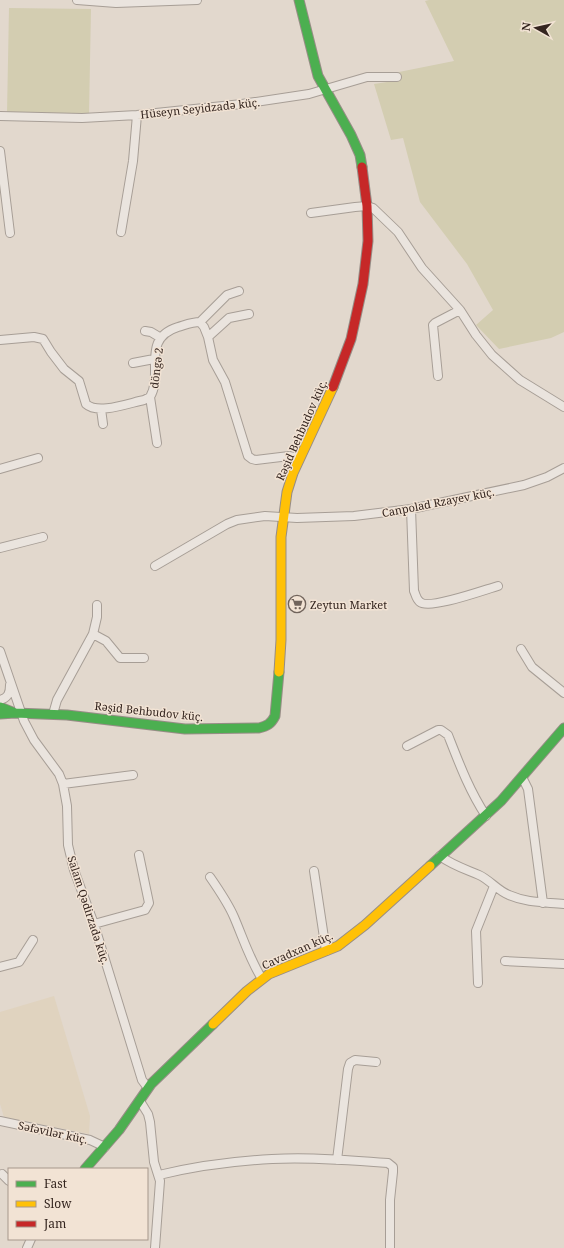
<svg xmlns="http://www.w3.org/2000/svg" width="564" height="1248" font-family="'Noto Serif',serif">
	<rect width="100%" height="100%" fill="#e2d8cd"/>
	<!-- farmland -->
	<path fill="#e0d3bf" d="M54,996L90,1116L89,1134L4,1117L0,1104V1012Z"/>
	<!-- green -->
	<path fill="#d3cdb1" d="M429,0H564V332L551,338L499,349L476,325L493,310L467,264L420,202L403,138L391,140L374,84L400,80L399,72L454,61L425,1Z
		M9,8L91,9L89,114L7,113Z"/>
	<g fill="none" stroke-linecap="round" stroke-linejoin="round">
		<defs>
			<path id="street" d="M77,0L116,3L197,0
				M0,116L82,118L137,115L242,104L309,94L367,77H397
				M0,151L10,233
				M311,213L355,207L367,206L373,208L398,232L422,268L460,310L476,335L492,355L520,380L564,407
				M121,232L133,161L137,115
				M200,322L227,295L239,291
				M145,331L151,332L161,338
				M208,337L229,318L249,314
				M0,340L34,337L43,339L51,352L64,369L79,381L86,404C98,415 129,403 144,400L150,397C164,374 140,339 178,327C185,325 192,322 200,322L204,327L208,337L213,360L225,382L248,456L252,459L256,460L289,456L299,458
				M133,363L154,359
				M438,376L433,325L435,323L460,310
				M150,397L157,443
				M101,409L103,424
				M0,469L38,458
				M411,509L414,591C416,595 416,599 420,602C429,610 484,590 498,586
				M0,548L43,537
				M155,566L227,524L237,520L265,516L297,518L354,516L411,509L524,485L547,477L564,468
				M93,634L97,617V605
				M521,649L532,667L564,693
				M0,651L24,721L34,740L59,774L63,784L67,806L68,845L74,870L94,924L142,1080L148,1088
				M0,700C8,698 10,693 10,685
				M53,714L57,700L93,634L106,641L120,658H144
				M407,746L438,730H441L448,735C459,763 469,790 486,816
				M522,777L528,789L543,903
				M63,784L133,775
				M440,856C452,865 465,869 479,875C490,880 498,891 509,895C527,903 545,902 564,904
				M314,871L326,951
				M210,877C219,890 228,903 234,917C243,938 250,960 262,979
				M94,924L145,910L149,903L139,855
				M505,961L564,964
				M0,967L19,962L33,940
				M478,983L476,931L494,886
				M140,1101L148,1114L150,1122L154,1162L160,1181L155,1248
				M0,1121L90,1140L105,1147
				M337,1160L348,1069L350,1063L355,1060L376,1062
				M2,1174L9,1181
				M159,1175C196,1166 234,1161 272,1159C310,1157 350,1160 388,1163L393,1167V1172L390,1200V1248
				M27,1248L31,1239"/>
			<path id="fast" d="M299,0L318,76L351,135L360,155L362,167
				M0,707L15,713L0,714
				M15,713L67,715L185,729L259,728C267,726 271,724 275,716L279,672
				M430,866L501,801L564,728
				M85,1169L119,1130L151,1084L213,1024"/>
			<path id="slow" d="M279,672L281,640V537L287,492L293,473L333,387
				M213,1024L247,991L269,974L338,946L365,925L430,866"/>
			<path id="jam" d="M333,387L351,339L363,284L368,241L367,206L362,167"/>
		</defs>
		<!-- street casing -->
		<use href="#street" stroke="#a79e96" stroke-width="10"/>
		<!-- fast casing -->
		<use href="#fast" stroke="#978d86" stroke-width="11"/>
		<!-- slow casing -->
		<use href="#slow" stroke="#978d86" stroke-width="11"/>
		<!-- jam casing -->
		<use href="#jam" stroke="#978d86" stroke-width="11"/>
		<!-- street -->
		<use href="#street" stroke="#eae4de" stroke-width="8"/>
		<!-- fast -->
		<use href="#fast" stroke="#4caf50" stroke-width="9"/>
		<!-- slow -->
		<use href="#slow" stroke="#ffc107" stroke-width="9"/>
		<!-- jam -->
		<use href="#jam" stroke="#c62828" stroke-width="9"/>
	</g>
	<!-- icons -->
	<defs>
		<symbol id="supermarket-ring" viewBox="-11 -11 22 22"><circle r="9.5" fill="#f2e3d4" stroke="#71645c" stroke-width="1.5"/><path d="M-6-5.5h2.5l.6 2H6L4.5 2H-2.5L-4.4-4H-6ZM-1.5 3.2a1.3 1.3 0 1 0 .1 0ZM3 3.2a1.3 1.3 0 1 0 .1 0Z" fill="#71645c"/></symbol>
	</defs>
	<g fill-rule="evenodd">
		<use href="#supermarket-ring" x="287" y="594" width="20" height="20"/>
	</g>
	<g text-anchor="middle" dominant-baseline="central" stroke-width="3" stroke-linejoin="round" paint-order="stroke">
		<!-- street labels -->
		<g font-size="11" fill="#34251f" stroke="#f2e3d4">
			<text transform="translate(200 108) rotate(-6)">Hüseyn Seyidzadə küç.</text>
			<text transform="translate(156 368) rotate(-83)">döngə 2</text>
			<text transform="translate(301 430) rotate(-66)">Rəşid Behbudov küç.</text>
			<text transform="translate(438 502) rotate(-11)">Canpolad Rzayev küç.</text>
			<text transform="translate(149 711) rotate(6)">Rəşid Behbudov küç.</text>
			<text transform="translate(89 910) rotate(72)">Salam Qədirzadə küç.</text>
			<text transform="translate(297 950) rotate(-24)">Cavadxan küç.</text>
			<text transform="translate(53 1132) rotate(12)">Səfəvilər küç.</text>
		</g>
		<!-- poi labels -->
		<g font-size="11" fill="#34251f" stroke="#f2e3d4" text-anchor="start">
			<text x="310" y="604">Zeytun Market</text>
		</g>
	</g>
	<!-- legend -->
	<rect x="8" y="1168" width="140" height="72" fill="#f2e3d4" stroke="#a6978c"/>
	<rect x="16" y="1181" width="20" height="6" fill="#4caf50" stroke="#a6978c"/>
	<text x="44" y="1188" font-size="12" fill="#34251f">Fast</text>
	<rect x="16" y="1201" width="20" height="6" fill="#ffc107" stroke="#a6978c"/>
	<text x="44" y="1208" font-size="12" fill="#34251f">Slow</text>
	<rect x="16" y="1221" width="20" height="6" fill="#c62828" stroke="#a6978c"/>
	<text x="44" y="1228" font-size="12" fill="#34251f">Jam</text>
	<!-- north arrow -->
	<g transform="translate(536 28) rotate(278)" stroke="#f2e3d4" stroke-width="3" paint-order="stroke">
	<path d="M0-3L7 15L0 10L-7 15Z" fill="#34251f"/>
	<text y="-6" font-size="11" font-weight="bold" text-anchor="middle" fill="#34251f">N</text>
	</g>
</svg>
